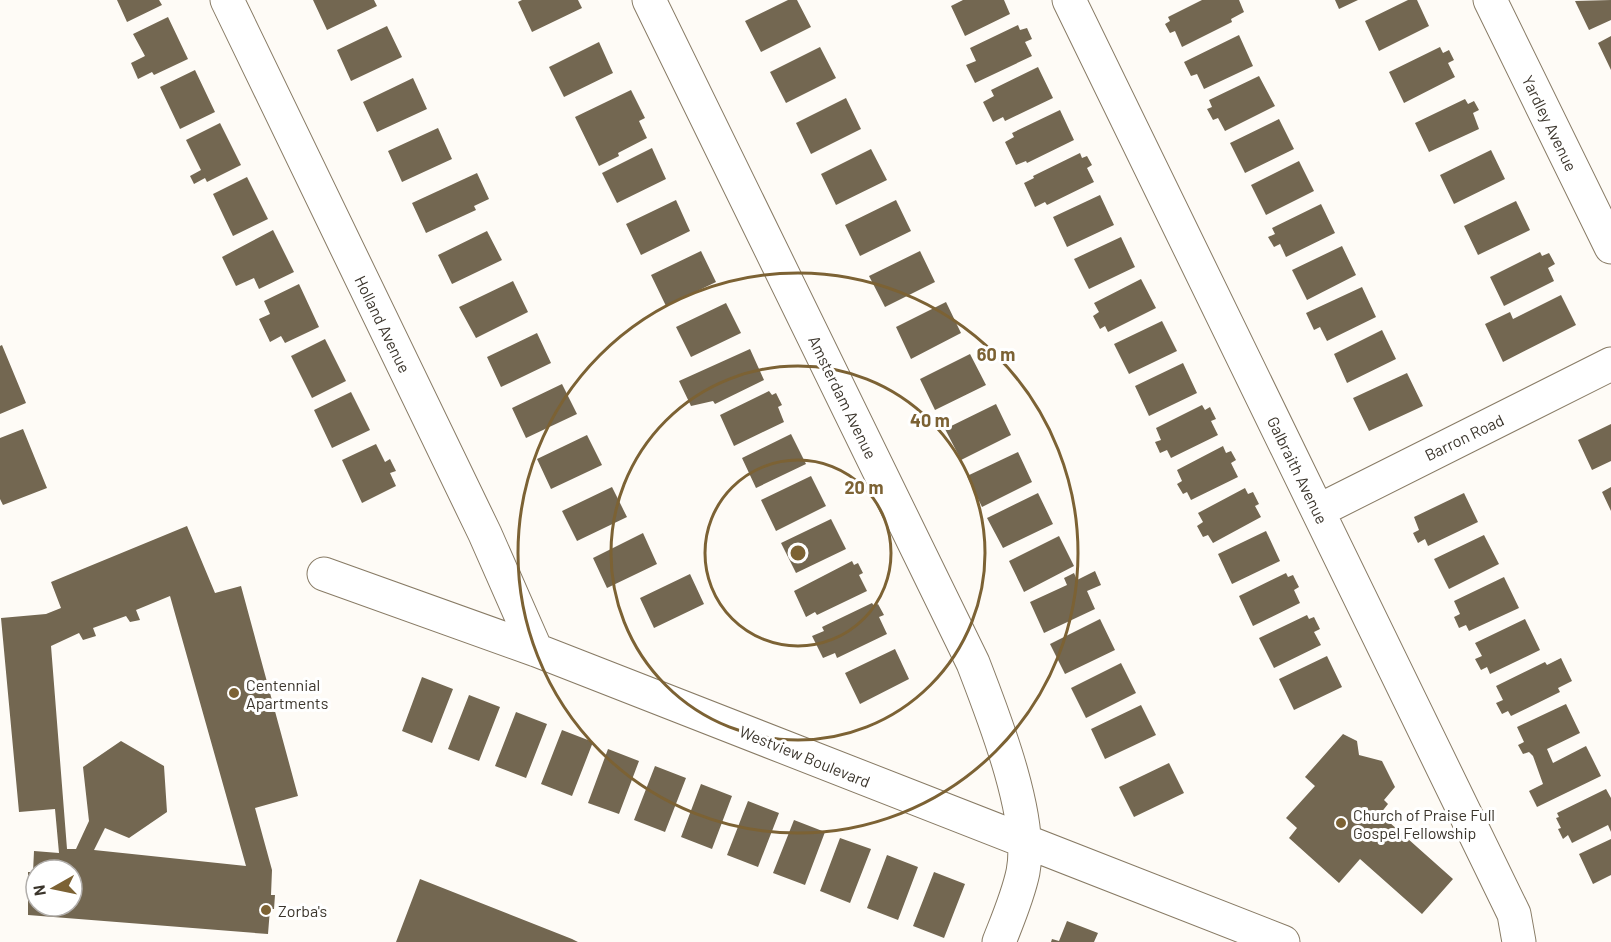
<svg xmlns="http://www.w3.org/2000/svg" width="1611" height="942" font-family="Barlow,sans-serif">
	<rect width="100%" height="100%" fill="#fefbf6"/>
	<!-- building -->
	<path fill="#736751" fill-rule="evenodd" d="M117,0H159L162,5L127,22Z
		M313,0H374L377,6L327,30Z
		M522,0H578L582,8L532,32L518,2Z
		M788,0H797L811,27L761,52L745,21Z
		M963,0H1004L1010,14L965,36L951,6Z
		M1202,0H1239L1244,12L1231,19L1232,22L1182,47L1175,31L1170,33L1165,24L1170,21L1168,17Z
		M1335,0H1358L1339,9Z
		M1408,0H1417L1429,26L1379,51L1365,21Z
		M1611,0V20L1589,30L1575,1Z
		M168,17L188,59L154,75L152,72L138,79L131,63L145,56L133,34Z
		M1018,25L1020,30L1027,28L1032,39L1025,42L1032,56L975,83L966,65L976,61L970,48Z
		M387,26L402,57L351,81L337,50Z
		M1239,35L1253,66L1204,89L1197,74L1191,76L1184,62Z
		M1611,36V70L1598,43Z
		M599,42L613,73L564,97L549,67Z
		M820,47L836,78L786,103L770,72Z
		M1440,47L1443,53L1449,50L1454,60L1448,63L1455,77L1404,103L1389,72Z
		M1038,67L1053,98L1005,121L1003,117L993,122L983,102L994,96L991,90Z
		M195,70L215,112L180,129L160,87Z
		M1259,76L1275,106L1225,131L1218,118L1213,120L1207,109L1212,107L1209,100Z
		M413,78L427,109L377,132L363,102Z
		M631,90L645,118L639,121L647,138L618,153L619,156L599,166L575,117Z
		M846,98L861,129L811,154L796,123Z
		M1465,99L1468,104L1474,101L1479,110L1473,113L1479,129L1429,152L1415,123Z
		M1060,110L1074,140L1027,163L1026,161L1016,165L1005,142L1014,137L1012,133Z
		M1279,119L1294,149L1245,173L1230,143Z
		M220,123L241,165L207,182L205,178L194,184L190,176L201,170L186,140Z
		M438,128L452,159L402,182L388,151Z
		M652,148L666,179L617,203L602,173Z
		M871,149L887,180L836,205L821,174Z
		M1491,150L1505,179L1454,204L1440,175Z
		M1080,153L1082,158L1087,156L1092,165L1087,168L1094,182L1047,205L1045,202L1035,207L1024,183L1034,178L1033,176Z
		M1299,161L1314,191L1266,215L1251,185Z
		M477,173L489,199L474,206L476,210L426,233L412,203Z
		M247,177L268,219L233,236L213,194Z
		M1100,195L1114,225L1067,247L1053,217Z
		M676,200L690,231L641,255L626,224Z
		M896,200L911,231L860,256L845,225Z
		M1516,201L1530,230L1478,255L1464,226Z
		M1321,204L1335,233L1286,257L1280,244L1274,247L1268,237L1275,234L1272,228Z
		M273,230L294,272L259,289L254,278L236,286L222,257Z
		M487,231L502,260L452,284L438,255Z
		M1121,237L1135,267L1089,289L1074,259Z
		M1342,246L1356,275L1307,300L1292,270Z
		M701,251L716,282L666,306L651,275Z
		M920,251L935,282L885,307L869,276Z
		M1540,252L1542,256L1549,253L1555,264L1548,268L1554,281L1504,306L1490,277Z
		M1141,279L1156,308L1108,332L1105,326L1100,329L1093,316L1099,312L1094,303Z
		M513,281L528,312L476,338L459,307Z
		M299,284L319,327L285,343L281,336L270,342L259,319L270,314L264,301Z
		M1362,287L1376,317L1327,341L1320,327L1314,330L1306,313Z
		M1561,295L1576,325L1503,362L1485,324L1510,312L1513,319Z
		M946,302L961,333L911,359L896,327Z
		M726,303L741,333L691,357L676,327Z
		M1162,321L1177,351L1129,374L1114,344Z
		M1382,330L1396,359L1347,383L1334,354Z
		M537,333L551,363L501,387L487,357Z
		M325,339L346,381L312,398L291,356Z
		M2,345L26,403L0,414V346Z
		M750,349L764,380L715,404L713,401L691,406L679,381Z
		M970,354L986,385L935,410L920,379Z
		M1183,363L1197,393L1149,416L1135,386Z
		M1407,373L1423,406L1369,431L1353,398Z
		M562,384L577,414L526,438L512,408Z
		M769,391L772,395L776,393L782,405L778,407L784,422L734,446L720,415Z
		M351,392L370,430L332,448L314,410Z
		M996,404L1011,435L961,460L945,429Z
		M1202,405L1205,410L1210,407L1216,419L1211,421L1218,435L1171,458L1167,450L1160,453L1155,442L1161,440L1156,428Z
		M1611,424V461L1592,470L1578,440Z
		M23,429L47,488L3,505L0,499V438Z
		M791,434L806,464L756,488L742,458Z
		M587,435L602,465L551,489L537,459Z
		M376,444L385,462L390,459L396,471L390,473L396,486L362,503L342,460Z
		M1223,446L1226,453L1231,451L1236,460L1231,463L1238,477L1191,500L1187,492L1183,494L1177,484L1182,481L1177,470Z
		M1018,452L1032,482L982,507L967,476Z
		M811,476L826,506L776,531L761,500Z
		M612,487L627,517L577,541L562,511Z
		M1611,487V511L1602,492Z
		M1245,488L1248,494L1253,492L1259,504L1255,506L1261,517L1213,543L1208,535L1203,537L1197,526L1203,522L1198,513Z
		M1038,493L1053,524L1003,548L987,518Z
		M1464,493L1478,522L1428,546L1425,539L1418,543L1413,533L1419,530L1414,517Z
		M831,519L846,549L796,573L781,543Z
		M187,526L215,593L241,586L298,796L255,808L272,870L271,895H275L274,909H270L268,934L28,915V872H33L34,851L59,853L55,809L19,812L1,618L46,614L61,608L51,582ZM170,596L246,866L94,850L105,828L129,838L167,812L164,766L121,741L83,767L89,821L76,849H67L51,646L79,633L83,640L96,636L93,628L126,616L130,622L140,620L136,610ZM36,870H72V906H36Z
		M1266,531L1280,561L1232,584L1218,554Z
		M643,533L657,564L607,588L593,558Z
		M1484,535L1499,564L1449,589L1434,559Z
		M1059,536L1074,566L1024,592L1009,561Z
		M852,561L854,565L858,563L863,573L859,575L867,591L817,615L815,612L806,617L794,591Z
		M1095,571L1101,585L1087,591L1095,609L1044,633L1030,602L1067,585L1064,578L1074,573L1077,580Z
		M1286,573L1288,577L1293,575L1299,587L1294,590L1300,603L1253,626L1239,596Z
		M690,574L704,604L654,628L640,598Z
		M1504,577L1519,608L1469,631L1466,625L1459,628L1454,617L1460,614L1454,601Z
		M872,603L874,606L878,604L884,615L879,617L887,634L837,658L835,653L823,658L812,636L824,631L822,627Z
		M1307,615L1309,619L1314,617L1320,629L1314,632L1321,645L1274,668L1259,638Z
		M1100,619L1115,650L1065,674L1050,644Z
		M1525,619L1540,650L1490,674L1487,667L1481,670L1475,659L1482,656L1475,643Z
		M895,649L909,679L860,704L845,673Z
		M1327,656L1342,687L1294,710L1279,679Z
		M1561,658L1572,681L1558,688L1560,692L1511,716L1508,711L1502,714L1496,703L1503,700L1496,686L1545,662L1547,665Z
		M1121,663L1136,693L1086,718L1071,688Z
		M422,677L453,689L432,743L402,731Z
		M469,695L500,707L479,761L448,749Z
		M1566,704L1580,733L1547,749L1553,763L1586,746L1601,776L1537,807L1529,791L1543,784L1533,756L1529,752L1523,754L1518,745L1524,742L1517,727Z
		M1141,705L1156,735L1105,759L1091,729Z
		M516,712L547,724L526,778L495,766Z
		M562,730L593,742L572,796L541,784Z
		M1343,734L1357,741L1359,755L1382,761L1395,787L1384,800L1388,804L1380,814L1453,879L1422,914L1360,859L1339,883L1289,838L1297,828L1286,818L1315,786L1305,777Z
		M608,749L639,761L619,814L588,803Z
		M1169,763L1184,793L1134,817L1119,787Z
		M655,766L686,778L665,832L634,820Z
		M701,784L732,796L712,849L681,837Z
		M1606,789L1611,798V832L1608,825L1572,843L1568,835L1563,839L1558,829L1561,828L1556,818L1559,817L1557,813Z
		M748,801L779,813L758,867L727,855Z
		M794,820L825,832L805,885L773,873Z
		M840,838L871,849L850,903L820,891Z
		M1611,839V875L1593,884L1579,854Z
		M887,855L918,867L898,920L867,908Z
		M934,872L965,884L944,938L913,926Z
		M420,879L572,939L578,942H396Z
		M1067,921L1098,933L1094,942H1051L1052,939L1059,941Z"/>
	<g fill="none" stroke-linecap="round" stroke-linejoin="round">
		<defs>
			<path id="minor" d="M227,0L485,534L536,650
				M649,0L973,663C993,715 1034,818 1023,872C1018,896 1008,919 999,942
				M1069,0L1514,914L1519,942
				M1490,0L1611,247
				M1318,511L1611,364
				M324,574L536,650L1283,942"/>
		</defs>
		<!-- minor casing -->
		<use href="#minor" stroke="#887b65" stroke-width="35"/>
		<!-- minor -->
		<use href="#minor" stroke="#fff" stroke-width="33"/>
	</g>
	<!-- distance rings -->
	<g fill="none" stroke="#7c6234" stroke-width="3">
		<circle cx="798" cy="553" r="93"/>
		<circle cx="798" cy="553" r="187"/>
		<circle cx="798" cy="553" r="280"/>
	</g>
	<!-- markers -->
	<g fill="#7c6234" stroke="#fff" stroke-width="2">
		<circle cx="234" cy="693" r="6"/>
		<circle cx="1341" cy="823" r="6"/>
		<circle cx="266" cy="910" r="6"/>
	</g>
	<g text-anchor="middle" dominant-baseline="central" stroke-width="6" stroke-linejoin="round" paint-order="stroke">
		<!-- street labels -->
		<g font-size="16" fill="#3b352c" stroke="#fff">
			<text transform="translate(1550 123) rotate(64)">Yardley Avenue</text>
			<text transform="translate(383 324) rotate(64)">Holland Avenue</text>
			<text transform="translate(843 397) rotate(64)">Amsterdam Avenue</text>
			<text transform="translate(1464 437) rotate(-26)">Barron Road</text>
			<text transform="translate(1298 470) rotate(64)">Galbraith Avenue</text>
			<text transform="translate(805 756) rotate(22)">Westview Boulevard</text>
		</g>
		<!-- poi labels -->
		<g font-size="16" fill="#3b352c" stroke="#fff" text-anchor="start">
			<text x="246" y="684">Centennial<tspan x="246" dy="18">Apartments</tspan></text>
			<text x="1353" y="814">Church of Praise Full<tspan x="1353" dy="18">Gospel Fellowship</tspan></text>
			<text x="278" y="910">Zorba's</text>
		</g>
	</g>
	<circle cx="798" cy="553" r="9" fill="#7c6234" stroke="#fff" stroke-width="3"/>
	<g font-size="18" text-anchor="middle" font-weight="bold" fill="#7c6234" stroke="#fff" stroke-width="6" stroke-linejoin="round" paint-order="stroke">
		<text x="996" y="361">60 m</text>
		<text x="930" y="427">40 m</text>
		<text x="864" y="494">20 m</text>
	</g>
	<!-- north arrow -->
	<g transform="translate(54 888) rotate(261)"><circle r="28" fill="#ffffff" stroke="#b1aeab" stroke-width="1.5"/>
	<path d="M0-4.5L10 22L0 15L-10 22Z" fill="#7c6234"/>
	<text y="-9" font-size="16" font-weight="bold" text-anchor="middle" fill="#3b352c">N</text>
	</g>
</svg>
